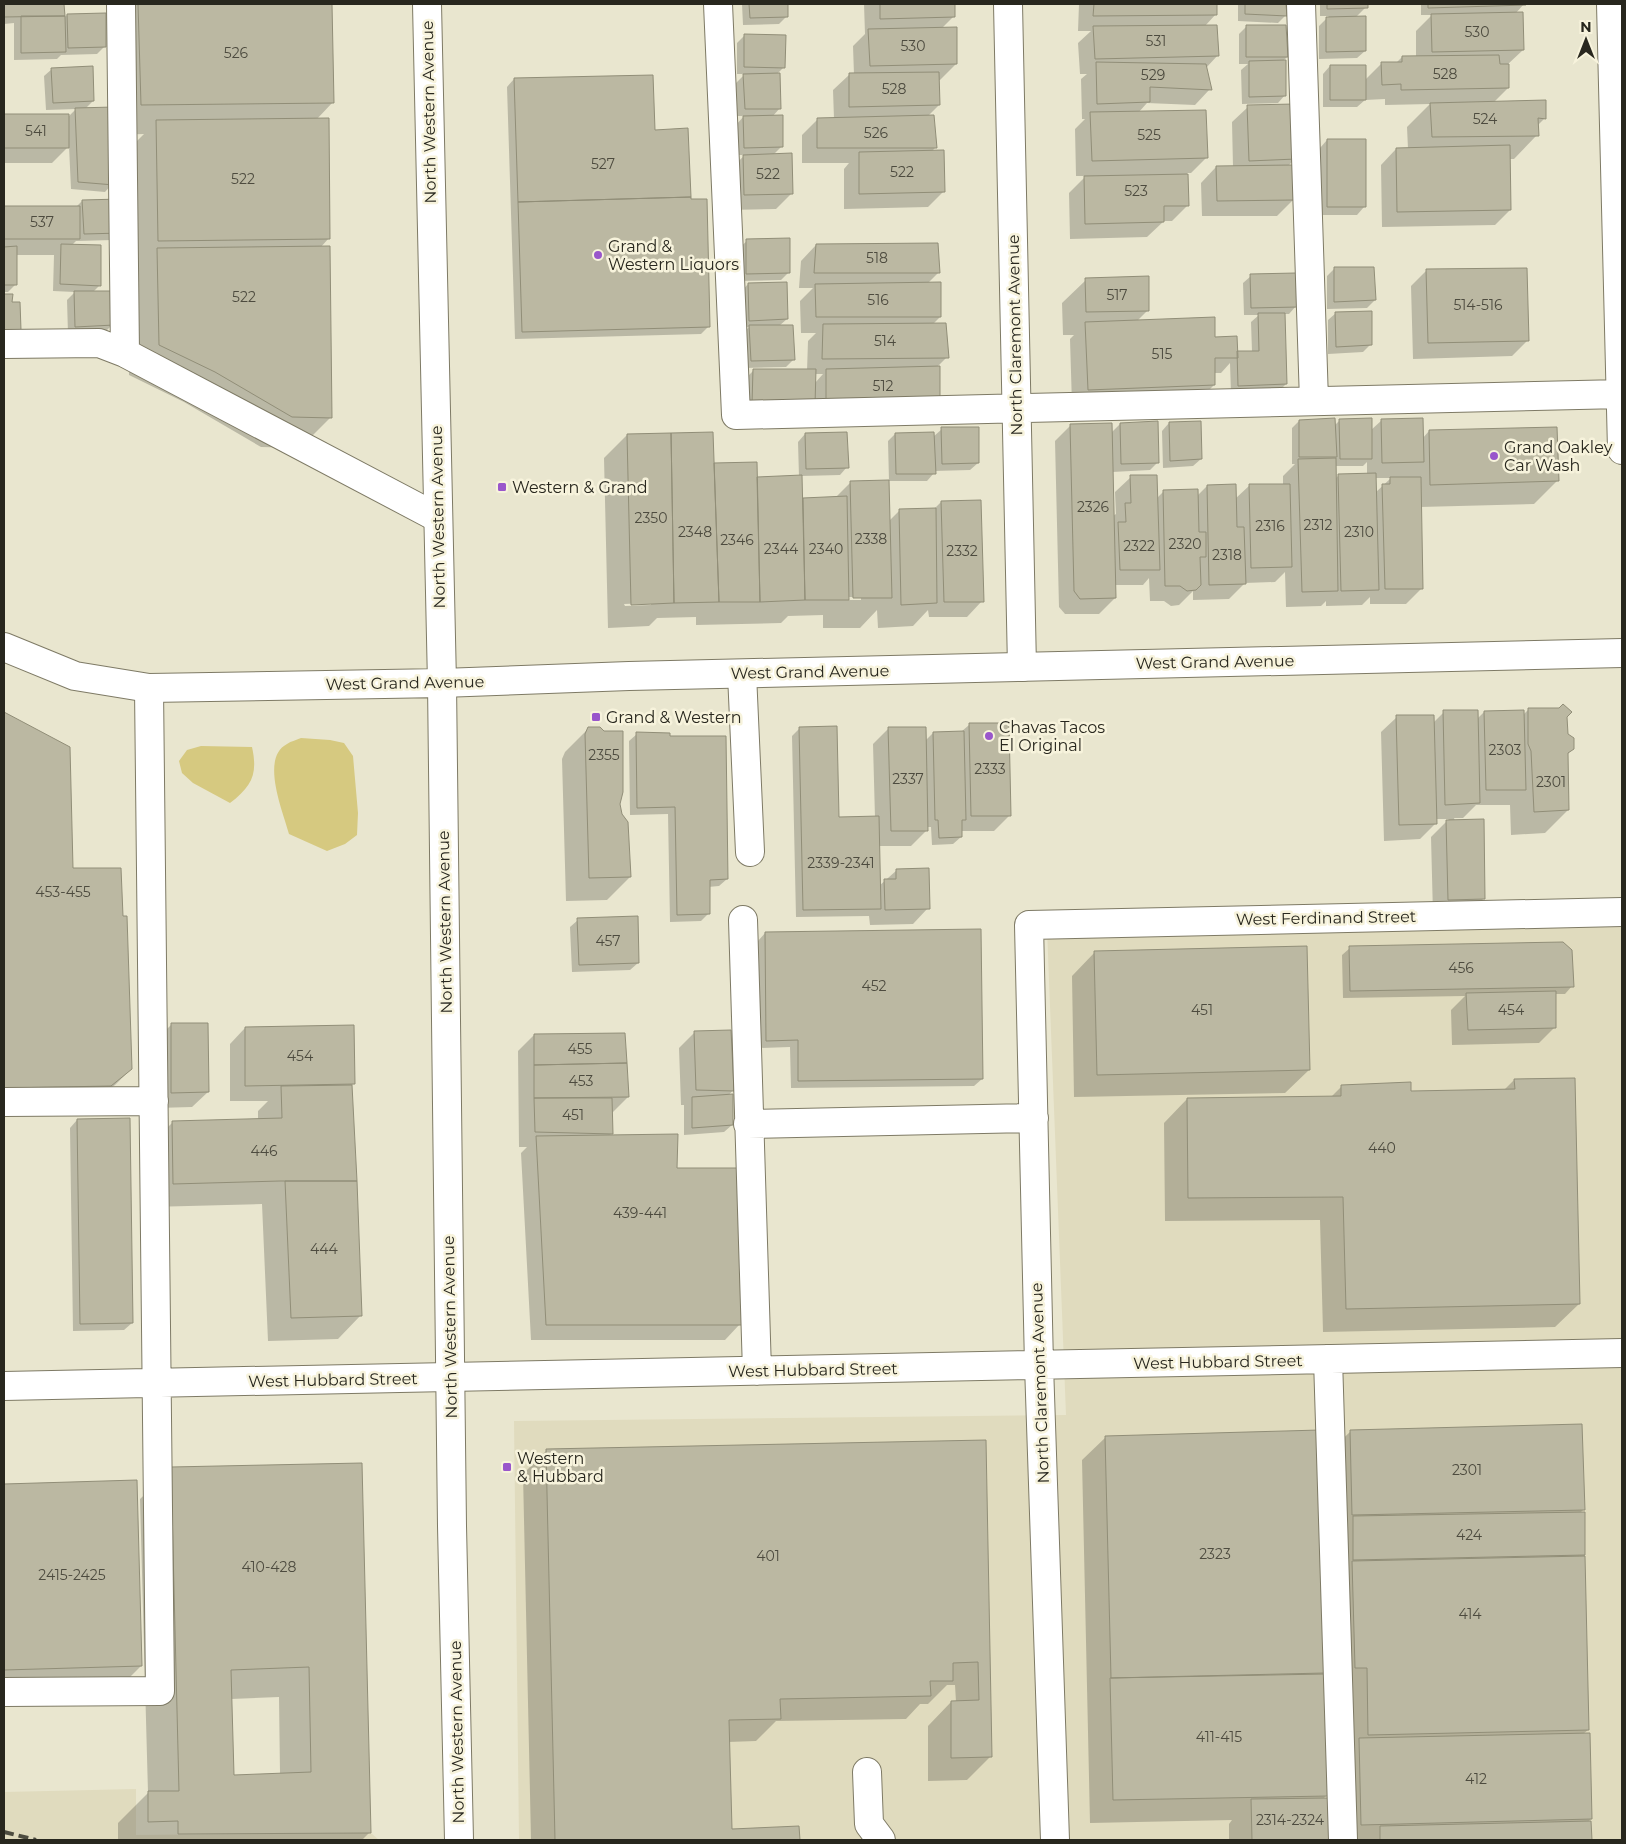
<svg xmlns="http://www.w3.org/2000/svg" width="1626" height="1844" font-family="Montserrat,sans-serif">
	<rect width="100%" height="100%" fill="#e9e6cf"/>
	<!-- built -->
	<path fill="#e0dbbe" d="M1622,915V1840H519L514,1421L1066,1415L1047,929Z
		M136,1789V1835L371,1833L379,1840H4V1792Z"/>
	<!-- green -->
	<path fill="#d6c980" d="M301,738L330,740L344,743L353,756L358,813L357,835L345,844L327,851L289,834C283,811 260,758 287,744C291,741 297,740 301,738Z
		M201,746L252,747C258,774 252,786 230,803L193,783L182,773L179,761L187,750Z"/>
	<!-- shadow -->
	<path fill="#0003" fill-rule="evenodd" d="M4,4H63V18L67,15L105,46L97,54L61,55L57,59L14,60V23L4,24Z
		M107,4H331L333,102L316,120L329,238L320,248L331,417L300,448L261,447L184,402L129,375L126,152L144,134L113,135L112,184L105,192L71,189L69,146L52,163H4V116H69L76,109L46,110L44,76L52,69L93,101L85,109H110Z
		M742,4H787V16L779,24L743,25Z
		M864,4H954V16L942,28L956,64L940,80H938L939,105L928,116L935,148L932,151L944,191L928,207L844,209V169L849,163H802V135L818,119H834L833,90L849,75H854L853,46L865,34Z
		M1079,4H1216V14L1205,26L1218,55L1206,68L1210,89L1195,105L1147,103L1138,113L1206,158L1191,173H1187L1188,205L1172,221H1164L1147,237L1070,239L1069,193L1086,176H1076L1075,129L1085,119H1082L1081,79L1087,74H1080L1078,43L1091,31H1078Z
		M1238,4H1285L1286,15L1278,23L1238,21Z
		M1320,4H1366V7L1356,17L1365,51L1357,58L1319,59V26L1329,16H1320Z
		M1421,4H1524L1515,14L1523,50L1507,65L1508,88L1493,103L1545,118L1537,126V135L1514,159H1509L1510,210L1495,225L1382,227L1381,165L1396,149H1408L1407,127L1430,104L1385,105V99L1365,100L1357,107H1323V74L1330,66L1365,80L1382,63H1396L1402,57H1416V31L1432,15H1421Z
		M1247,26L1287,57L1282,62L1285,95L1278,103L1242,104L1241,70L1248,64H1239V34Z
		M745,35L784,67L776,75L780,108L772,117L782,146L773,155L792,193L776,209L728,210L727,172L745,155H736V125L744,116H737L736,83L745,74H737V43Z
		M514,79L653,131L689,200L709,326L701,334L515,339L507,87Z
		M1248,107L1295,159L1288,166L1293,200L1277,216H1202L1201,183L1216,167H1233L1232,122Z
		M1327,140L1364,207L1357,215H1320V148Z
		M120,200L113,240L76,241L72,245L100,285L92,293L112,325L105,332L68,334L67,300L75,292L53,291L54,255H16V284L8,292H4V207H76L82,201Z
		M747,241L788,273L781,280L739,281V248Z
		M816,245L939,272L927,284L940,317L933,324L947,357L937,367L939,402L737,419L738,386L753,371H807L808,341L816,333H801L800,301L813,288H799L801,261ZM815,374H823L815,383Z
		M1334,269L1375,300L1367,308L1327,309V276Z
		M1427,270L1528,340L1512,356L1413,359L1411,286Z
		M1251,276L1296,306L1289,314H1284L1286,384L1278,392L1231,393L1230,363L1221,373H1214V385L1199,400L1072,405L1070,339L1074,335H1063L1062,303L1086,280L1148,310L1137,321L1214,338L1236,353L1252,352L1251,322L1259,315H1244L1243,283Z
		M748,284L787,319L779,326L793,360L786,367L744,368L742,334L749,327L742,328L741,292Z
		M1336,313L1371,344L1363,352L1328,354V320Z
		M1340,420L1370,431L1382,420L1422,439L1429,431L1557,481L1534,504L1420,507L1422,588L1406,604H1370V597L1362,605L1326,606V601L1321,606L1286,607L1285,572L1275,582L1245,583L1229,599L1193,600V591L1179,605L1171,606L1164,601H1150L1149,578L1143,585H1114L1115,598L1099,614H1065L1059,607L1055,441L1071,425L1111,433L1120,424L1157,463L1150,470L1112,472L1113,516L1116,514L1115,492L1131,477L1157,498L1164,491L1197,496L1207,486L1235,499L1250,485H1283V476L1295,464H1292V428L1299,421L1334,426ZM1367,462V474L1339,475L1335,479L1334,466H1363ZM1375,478H1391L1375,493Z
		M1169,423L1201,459L1193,466L1163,468L1162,431Z
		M942,429L978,463L970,470L934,471V473L927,481H889L888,441L895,434L933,437Z
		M805,434L847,467L840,475L801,476L802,501L804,499L835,498L851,482L889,521L899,511L934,509L941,502L982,601L967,617H929L928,610L913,626L878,628L877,610L860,628H823V615L788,616L781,623L696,625V617L657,618L649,626L608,628L604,458L627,435L756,479L799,477L798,442ZM847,597H861V600H847ZM651,603V605L625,606L624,604Z
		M1528,710L1566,716L1567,734L1572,749L1567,755L1568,810L1545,833L1511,835L1510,805H1476L1463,818H1454L1484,898L1468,914L1433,915L1431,837L1449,819H1435V824L1420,839L1384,841L1381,732L1397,717L1433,723L1444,712L1477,719L1484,712L1523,715Z
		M4,713L69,747L72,869L131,1069L115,1085L94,1101L4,1103Z
		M969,725L1010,815L994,831H961V837L953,844L932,845L931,827H927V830L911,846H878L879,886L897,870L928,908L913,924L870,925L869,916L796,917L792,736L800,728L838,818H875L873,744L889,728L925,741L933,733L961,732Z
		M589,728L619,804L630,877L607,900L566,901L562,759L565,752Z
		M637,734L727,879L719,886L708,887L709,913L701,921L670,922L668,814L630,815L629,741Z
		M578,920L638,963L630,970L572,972L570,927Z
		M765,933L982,1079L974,1086L791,1088L790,1047L759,1048L758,941Z
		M1350,948L1572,986L1565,994H1555V1027L1539,1043L1452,1045L1451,1010L1465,996L1343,998L1342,955Z
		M1095,952L1309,1070L1285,1093L1074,1097L1072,976Z
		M172,1024L208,1092L192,1107L156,1108V1040Z
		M245,1028L353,1084L351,1087L361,1315L338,1339L268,1341L262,1204L150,1207V1145L173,1122L258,1120V1111L268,1101H230V1044Z
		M695,1032L733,1090L728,1096L732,1125L724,1132L684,1135V1105H681L679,1048Z
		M534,1035L628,1097L612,1113V1133L608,1137L676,1169L740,1324L725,1340H531L521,1153L527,1147H519L518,1051Z
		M1514,1080L1579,1304L1555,1327L1323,1332L1320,1220L1165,1221L1164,1123L1187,1099L1331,1097L1342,1086L1410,1092L1504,1090Z
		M77,1120L132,1323L124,1330L73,1331L70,1128Z
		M1319,1431L1327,1795L1323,1799H1327L1328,1840H1229V1824L1232,1820L1090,1823L1082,1460L1106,1437Z
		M1350,1432L1584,1509L1580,1513H1584L1588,1730L1583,1734L1591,1819L1587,1823H1590V1840H1338L1334,1447Z
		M984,1441L991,1756L967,1780L928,1781V1726L951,1702H956L955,1685H947L928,1704H920L906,1719L776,1721L756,1741L728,1742L731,1830L798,1828L799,1840H531L523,1474L547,1450Z
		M361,1464L370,1832L362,1840H118V1823L148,1793L140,1499L171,1469ZM279,1697L280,1774L233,1776L231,1699Z
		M136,1481L141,1666L125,1682L4,1685V1486Z"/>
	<!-- building -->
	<path fill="#bbb8a2" stroke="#918e78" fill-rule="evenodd" d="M4,4H64L65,16L4,17Z
		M138,4H332L334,103L141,105Z
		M749,4H788V17L750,18Z
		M880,4H955V17L880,19Z
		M1094,4H1217V15L1093,16Z
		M1245,4H1286L1287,16L1245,14Z
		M1327,4H1368V8L1327,9Z
		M1428,4H1526V5L1428,8Z
		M1523,12L1524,50L1432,52L1431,14Z
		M106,13V47L68,48L67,14Z
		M21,16H65L66,52L21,53Z
		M1366,16V51L1326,52V17Z
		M1217,25L1219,56L1095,59L1093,26Z
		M1246,25H1286L1288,57H1246Z
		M957,27V64L870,66L868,29Z
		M744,34L786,35L785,68L744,67Z
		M1499,55L1500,64H1509V88L1401,90V84L1382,85L1381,62H1402V56Z
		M1286,60V96L1249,97V61Z
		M1096,62L1206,64L1212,90L1150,87V102L1097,104Z
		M1330,65H1366V100H1330Z
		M93,66L94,101L53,103L51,68Z
		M939,72L940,105L849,107V73Z
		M780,73L781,109H745L743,74Z
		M653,75L655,130L688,128L691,197L518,202L514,78Z
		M1546,100V119L1538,118L1539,136L1432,137L1430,103Z
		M1295,104L1296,159L1249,161L1247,105Z
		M114,107V185L78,182L75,108Z
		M1206,110L1208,158L1092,161L1090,112Z
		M4,114H69V148H4Z
		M783,115V147L744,148L743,116Z
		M934,115L937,148H817V118Z
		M329,118L330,239L158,241L156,120Z
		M1327,139H1366V207H1327Z
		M1510,145L1511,210L1397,212L1396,148Z
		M944,150L945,192L859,194V152Z
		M792,153L793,194L744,195L743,155Z
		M1293,165L1294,200L1217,201L1216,166Z
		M1188,174L1189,206H1164V222L1085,224L1084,176Z
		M691,197V199H707L710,327L522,332L518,202Z
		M121,199V233L84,234L82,200Z
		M4,206H80V239H4Z
		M790,238V273L746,274V239Z
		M938,243L940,273H814L816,244Z
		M61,244L101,245V286L60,284Z
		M17,246V285H4V247Z
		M330,246L332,418L292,417L215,372L159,345L157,248Z
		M1334,267H1374L1376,300L1334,302Z
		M1527,268L1529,341L1428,343L1426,269Z
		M1296,273L1298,307L1251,308L1250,274Z
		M1149,276V311L1086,312L1085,278Z
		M787,282L788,319L749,321L748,283Z
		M941,282V317H816L815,284Z
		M74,291H113L114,325L75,327Z
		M4,294H13L12,302H20L21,330L4,331Z
		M1372,311V345L1336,347L1335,312Z
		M1258,313H1285L1287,384L1238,386L1237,351H1259Z
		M1215,317V337L1237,336L1238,358H1215V385L1088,390L1085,322Z
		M946,323L949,358L822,359L823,324Z
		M749,325H793L795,360L751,361Z
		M940,366V403L826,405V369Z
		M753,369H816L815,405L752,404Z
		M1335,418L1337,457H1299V420Z
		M1372,418V459H1340L1339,419Z
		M1423,418L1424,462L1382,463L1381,419Z
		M1158,421L1159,463L1121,464L1120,423Z
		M1201,421L1202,459L1170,461L1169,422Z
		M1112,423L1116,598L1080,599L1074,591L1070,424Z
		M941,427H979V463L942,464Z
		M1557,427L1559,481L1430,485L1429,430Z
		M713,432L719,602L674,603L671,433Z
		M847,432L849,468L806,469L805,433Z
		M934,432L936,474H896L895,433Z
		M671,433L674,603L631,605L627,434Z
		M1336,458L1338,591L1302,592L1298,459Z
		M757,462L760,602H719L714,463Z
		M1376,473L1379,590L1341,591L1338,474Z
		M802,475L805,600L760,602L757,477Z
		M1130,475H1157L1160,570H1120L1118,522H1126L1125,503H1131Z
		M1390,477H1421L1423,589H1385L1382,484H1390Z
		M889,480L892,598H853L850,481Z
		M1236,484L1237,527H1244L1246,584L1209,585L1207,485Z
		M1249,484H1290L1292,567L1251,568Z
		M1198,489L1199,532H1206V557H1200L1201,585L1196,590L1187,591L1180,586H1165L1163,490Z
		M847,496L849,600H805L803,498Z
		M981,500L984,602H944L941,501Z
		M936,508L937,603L901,605L899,509Z
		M1563,704L1572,712L1567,717L1568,734L1574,738V749L1568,753L1569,810L1534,812L1531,751L1528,744V708H1559Z
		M1443,710H1478L1480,803L1445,805Z
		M1524,710L1526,790H1486L1484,711Z
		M4,712L70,747L73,868H121L123,916H127L132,1069L111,1086L4,1088Z
		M1396,715H1434L1437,824L1399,825Z
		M969,723H1009L1011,816H971Z
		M837,726L839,817L879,816L881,909L803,910L799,727Z
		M588,727H600L604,731H623V792L620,804L622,814L628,822L631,877L589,878L585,734Z
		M888,727H926L928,831H891Z
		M964,731L966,820H962V837L939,838L938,820H935L933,732Z
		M636,732L670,733V736H726L728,879L710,880V914L677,915L675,807L637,808Z
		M1484,819L1485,899L1448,900L1446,820Z
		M929,868L930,909L885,910L884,879H896V869Z
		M638,916L639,963L579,965L577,918Z
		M981,929L983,1079L798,1081V1040L766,1041L765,932Z
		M1563,942L1572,950L1574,987L1350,991L1349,946Z
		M1307,946L1310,1070L1097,1075L1094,951Z
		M1556,991V1028L1468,1030L1466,993Z
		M171,1023H208L209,1092L171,1093Z
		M354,1025L355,1084L245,1086V1027Z
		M731,1030L734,1091L696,1090L694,1031Z
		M625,1033L627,1063L534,1065V1034Z
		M627,1063L629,1097L534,1098V1065Z
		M1575,1078L1580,1304L1346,1309L1343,1197L1188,1198L1187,1098L1341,1096V1085L1411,1082V1091L1515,1089L1514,1079Z
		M352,1085L357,1181H280L173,1184L172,1121L282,1118L281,1086Z
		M733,1094V1125L692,1128V1097Z
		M534,1098H612L613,1134L535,1132Z
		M130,1118L133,1323L80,1324L77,1119Z
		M678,1134L677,1168H738L742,1258V1325H546L536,1136Z
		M285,1181H357L362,1316L291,1318Z
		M1582,1424L1585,1510L1352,1515L1350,1430Z
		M1320,1430L1325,1673L1111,1678L1105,1436Z
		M986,1440L992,1757L951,1758V1701L979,1700L978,1662L953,1663V1681H930L931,1696L780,1699L781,1719L729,1720L732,1829L799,1826L800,1840H555L546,1449Z
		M362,1463L371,1833L178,1834V1821L148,1822V1791H179L171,1467ZM309,1667L311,1772L234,1775L231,1670Z
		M4,1471V1484L137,1480L142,1666L4,1670Z
		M1585,1512V1555L1353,1560V1516Z
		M1585,1556L1589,1730L1368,1735L1367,1668H1355L1352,1561Z
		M1325,1674L1328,1796L1113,1800L1110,1678Z
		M1590,1733L1592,1819L1361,1825L1359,1738Z
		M1328,1798L1329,1840H1252L1251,1799Z
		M1591,1821L1592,1840H1380V1826Z"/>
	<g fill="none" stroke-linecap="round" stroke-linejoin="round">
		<defs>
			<path id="minor" d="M121,4L125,353
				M718,4L736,415L1622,394
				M1008,4L1022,667
				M1301,4L1314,401
				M1611,4L1622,450
				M4,344L99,343L125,353L438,518
				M742,674L750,852
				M743,920L757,1371
				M4,1102L154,1101
				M748,1124L1034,1118
				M1328,1359L1343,1840
				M4,1386L1622,1353
				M4,1692L160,1691L149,688
				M867,1772L869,1824L881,1840
				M1055,1840L1039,1365L1029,925L1622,912"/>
			<path id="major" d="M427,4L442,683L452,1526L459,1840
				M4,647L75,676L149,688L442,683L629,676L1622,653"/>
		</defs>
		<!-- minor casing -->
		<use href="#minor" stroke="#7e7a65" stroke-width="30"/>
		<!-- major casing -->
		<use href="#major" stroke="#7e7a65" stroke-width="30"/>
		<!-- minor -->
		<use href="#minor" stroke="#fff" stroke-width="28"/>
		<!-- major -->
		<use href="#major" stroke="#fff" stroke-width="28"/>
		<!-- rail -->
		<path stroke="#4d4c40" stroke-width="4" stroke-dasharray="10 5" stroke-linecap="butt" d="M4,1832L36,1840"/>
	</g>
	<!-- markers -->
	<g fill="#9956cb" stroke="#f7f3dc" stroke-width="2">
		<circle cx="598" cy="255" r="5"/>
		<circle cx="1494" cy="456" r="5"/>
		<rect x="497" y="482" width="10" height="10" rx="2.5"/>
		<rect x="591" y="712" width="10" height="10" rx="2.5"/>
		<circle cx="989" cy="736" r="5"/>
		<rect x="502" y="1462" width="10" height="10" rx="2.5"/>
	</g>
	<g text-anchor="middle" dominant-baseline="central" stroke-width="5" stroke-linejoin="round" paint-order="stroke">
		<!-- number labels -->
		<g font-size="14" fill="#4d4b3f">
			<text x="1477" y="32">530</text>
			<text x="1156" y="41">531</text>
			<text x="913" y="46">530</text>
			<text x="236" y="53">526</text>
			<text x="1445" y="74">528</text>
			<text x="1153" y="75">529</text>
			<text x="894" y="89">528</text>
			<text x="1485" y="119">524</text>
			<text x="36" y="131">541</text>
			<text x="876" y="133">526</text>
			<text x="1149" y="135">525</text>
			<text x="603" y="164">527</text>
			<text x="902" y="172">522</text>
			<text x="768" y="174">522</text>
			<text x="243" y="179">522</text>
			<text x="1136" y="191">523</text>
			<text x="42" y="222">537</text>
			<text x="877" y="258">518</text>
			<text x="1117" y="295">517</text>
			<text x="244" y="297">522</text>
			<text x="878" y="300">516</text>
			<text x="1478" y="305">514-516</text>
			<text x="885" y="341">514</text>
			<text x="1162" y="354">515</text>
			<text x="883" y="386">512</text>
			<text x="1093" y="507">2326</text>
			<text x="651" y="518">2350</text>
			<text x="1318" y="525">2312</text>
			<text x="1270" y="526">2316</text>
			<text x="695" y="532">2348</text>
			<text x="1359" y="532">2310</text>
			<text x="871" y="539">2338</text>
			<text x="737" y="540">2346</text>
			<text x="1185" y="544">2320</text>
			<text x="1139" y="546">2322</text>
			<text x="781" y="549">2344</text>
			<text x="826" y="549">2340</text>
			<text x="962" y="551">2332</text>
			<text x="1227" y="555">2318</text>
			<text x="1505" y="750">2303</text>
			<text x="604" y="755">2355</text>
			<text x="990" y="769">2333</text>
			<text x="908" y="779">2337</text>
			<text x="1551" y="782">2301</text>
			<text x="841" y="863">2339-2341</text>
			<text x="63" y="892">453-455</text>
			<text x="608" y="941">457</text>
			<text x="1461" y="968">456</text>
			<text x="874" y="986">452</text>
			<text x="1202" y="1010">451</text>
			<text x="1511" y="1010">454</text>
			<text x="580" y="1049">455</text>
			<text x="300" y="1056">454</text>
			<text x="581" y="1081">453</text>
			<text x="573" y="1115">451</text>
			<text x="1382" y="1148">440</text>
			<text x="264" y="1151">446</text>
			<text x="640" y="1213">439-441</text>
			<text x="324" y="1249">444</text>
			<text x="1467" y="1470">2301</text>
			<text x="1469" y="1535">424</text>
			<text x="1215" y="1554">2323</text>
			<text x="768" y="1556">401</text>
			<text x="269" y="1567">410-428</text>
			<text x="72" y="1575">2415-2425</text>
			<text x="1470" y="1614">414</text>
			<text x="1219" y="1737">411-415</text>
			<text x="1476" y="1779">412</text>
			<text x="1290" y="1820">2314-2324</text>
		</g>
		<!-- street labels -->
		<g font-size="16" fill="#28271e" stroke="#f7f3dc">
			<text transform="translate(429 112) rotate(-91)">North Western Avenue</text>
			<text transform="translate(1015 335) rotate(-91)">North Claremont Avenue</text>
			<text transform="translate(438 517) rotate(-91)">North Western Avenue</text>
			<text transform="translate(1215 662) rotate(-1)">West Grand Avenue</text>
			<text transform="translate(810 672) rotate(-1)">West Grand Avenue</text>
			<text transform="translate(405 683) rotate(-1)">West Grand Avenue</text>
			<text transform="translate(1326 918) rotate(-1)">West Ferdinand Street</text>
			<text transform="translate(445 922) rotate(-91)">North Western Avenue</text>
			<text transform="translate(450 1327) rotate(-91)">North Western Avenue</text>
			<text transform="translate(1218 1362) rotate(-1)">West Hubbard Street</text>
			<text transform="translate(813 1370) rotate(-1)">West Hubbard Street</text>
			<text transform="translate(333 1380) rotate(-1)">West Hubbard Street</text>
			<text transform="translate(1040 1383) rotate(-92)">North Claremont Avenue</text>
			<text transform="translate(457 1732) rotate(-91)">North Western Avenue</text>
		</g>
		<!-- poi labels -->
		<g font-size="16" fill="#28271e" stroke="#f7f3dc" text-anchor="start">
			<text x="608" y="246">Grand &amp;<tspan x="608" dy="18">Western Liquors</tspan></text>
			<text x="1504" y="447">Grand Oakley<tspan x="1504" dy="18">Car Wash</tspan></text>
			<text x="512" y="487">Western &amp; Grand</text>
			<text x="606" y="717">Grand &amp; Western</text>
			<text x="999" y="727">Chavas Tacos<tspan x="999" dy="18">El Original</tspan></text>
			<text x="517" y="1458">Western<tspan x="517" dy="18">&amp; Hubbard</tspan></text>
		</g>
	</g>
	<!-- border -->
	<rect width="1626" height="1844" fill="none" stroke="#28271e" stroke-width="10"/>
	<!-- north arrow -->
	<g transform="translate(1586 40)" stroke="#f7f3dc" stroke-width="4" paint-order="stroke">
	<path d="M0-4L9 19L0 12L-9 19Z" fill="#28271e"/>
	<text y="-8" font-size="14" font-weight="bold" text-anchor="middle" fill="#28271e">N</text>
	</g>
</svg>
